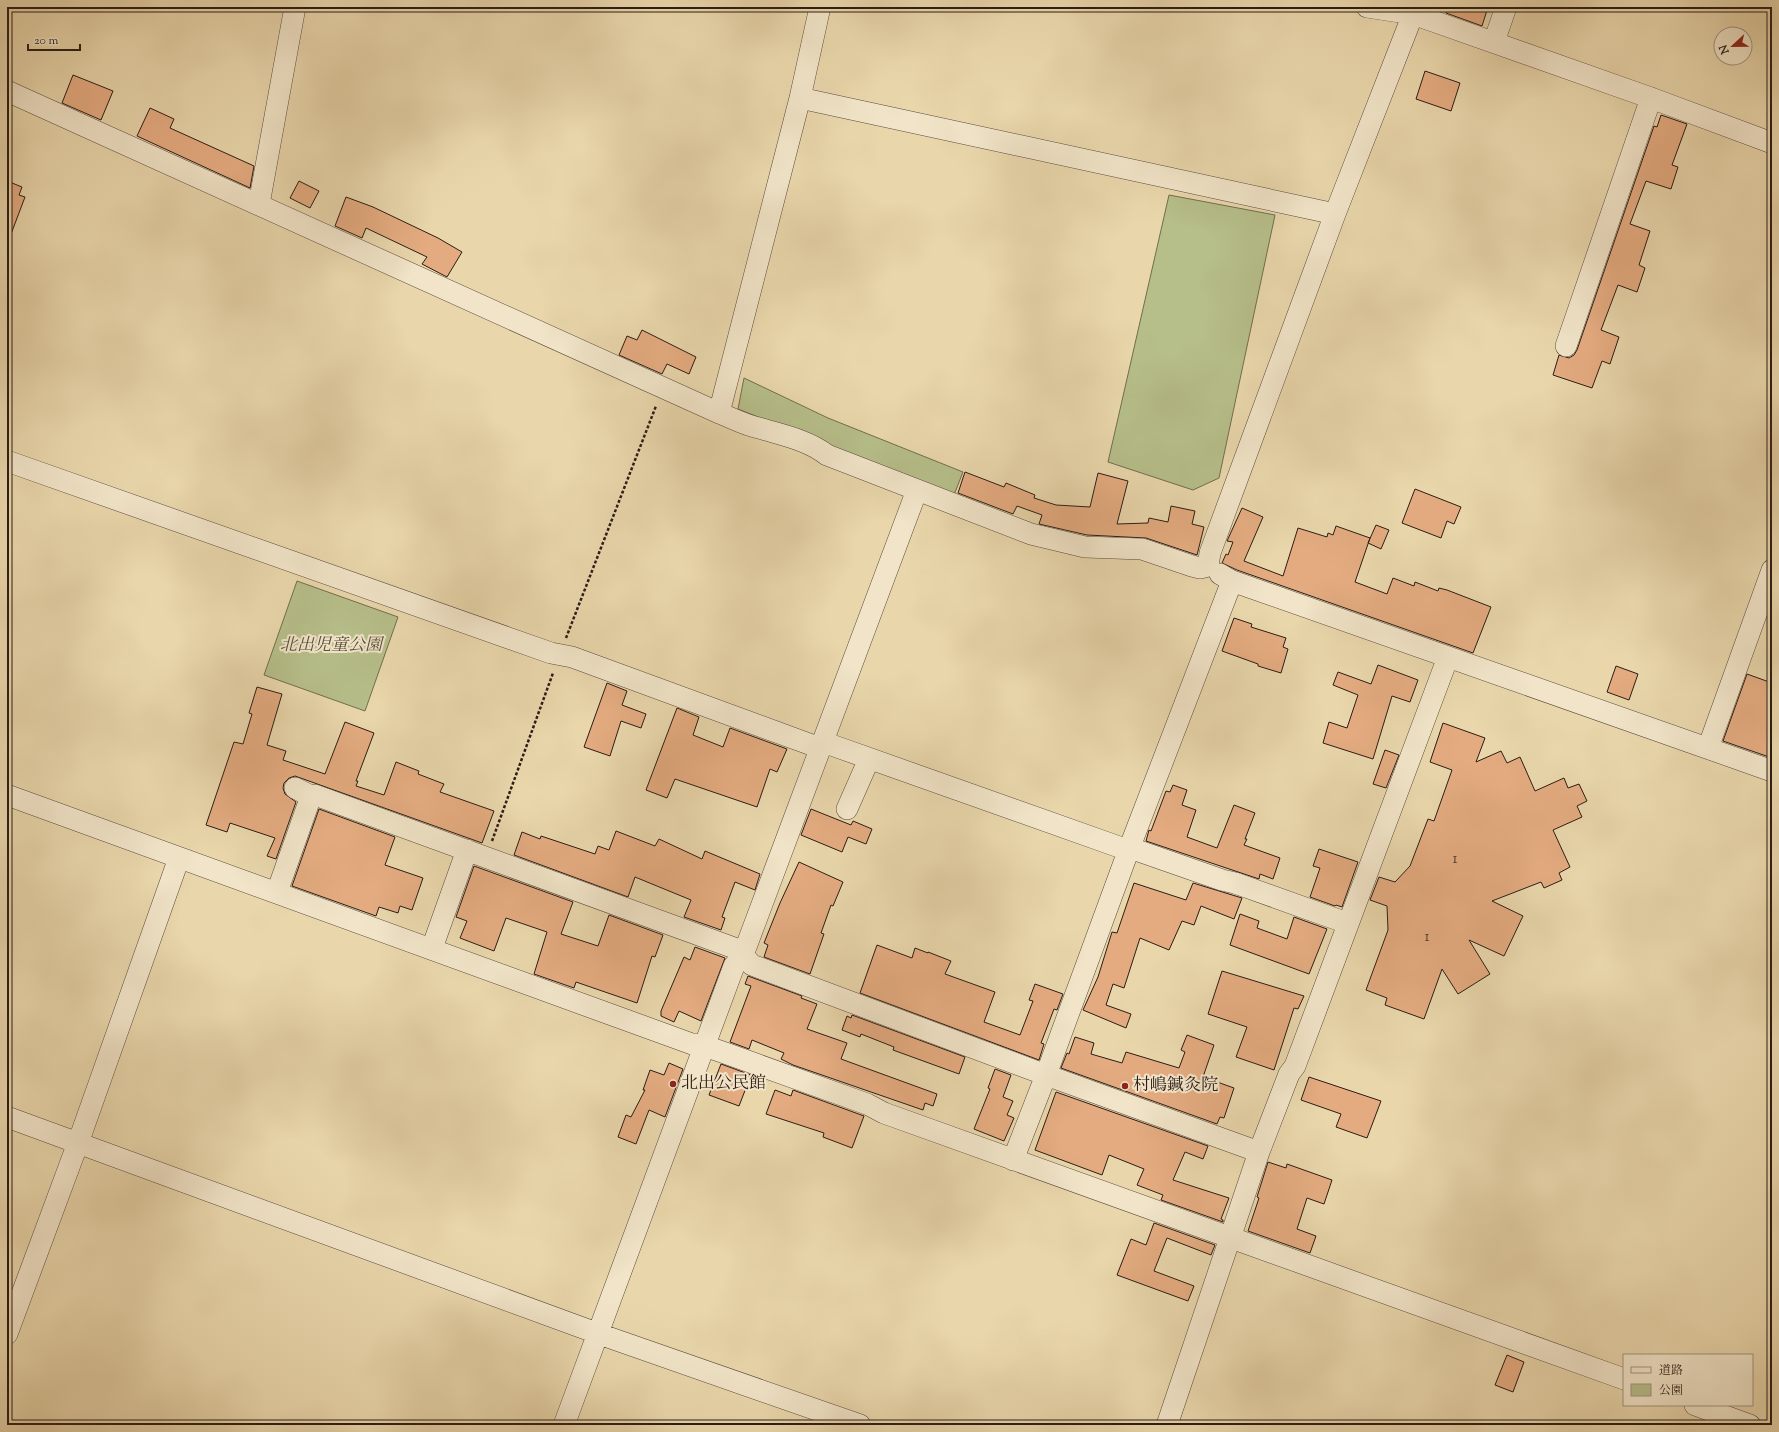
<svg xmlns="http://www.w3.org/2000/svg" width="1779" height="1432" font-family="'Sorts Mill Goudy','Noto Serif JP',serif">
	<rect width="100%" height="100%" fill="#e9d6ab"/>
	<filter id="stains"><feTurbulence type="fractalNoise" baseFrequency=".005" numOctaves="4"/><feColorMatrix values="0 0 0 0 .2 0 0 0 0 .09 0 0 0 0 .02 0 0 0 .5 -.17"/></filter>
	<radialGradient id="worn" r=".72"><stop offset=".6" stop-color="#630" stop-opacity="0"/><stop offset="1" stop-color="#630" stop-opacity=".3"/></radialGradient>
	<!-- green -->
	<path fill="#b6be89" stroke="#706d50" d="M1169,195L1275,215L1219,478L1193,490L1108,462Z
		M744,378L828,418L963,472L954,495L738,409Z
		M297,581L398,617L365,711L264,675Z"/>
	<!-- building -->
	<path fill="#e4ab80" stroke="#2b1c17" d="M1448,7H1488L1482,26L1446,13Z
		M1425,71L1460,83L1451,111L1416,99Z
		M73,75L113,91L101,120L62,103Z
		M150,108L174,119L170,128L254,166L250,188L137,136Z
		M1661,115L1687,124L1672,165L1678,167L1671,189L1646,181L1630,224L1650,231L1639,265L1645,268L1637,292L1618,285L1601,330L1619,337L1610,364L1602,361L1592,388L1553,375L1559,355L1569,358L1574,355L1577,350L1654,126L1657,127Z
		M7,181L22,187L19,195L25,197L8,242Z
		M299,181L319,191L310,208L290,198Z
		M346,197L373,207L438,238L462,252L447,277L422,264L427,257L366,228L362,238L335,226Z
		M642,330L696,357L689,374L667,364L662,374L619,355L627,336L637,340Z
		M965,472L1004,487L1006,483L1035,495L1034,498L1056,505L1090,507L1098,473L1128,481L1117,524L1148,523L1149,518L1168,522L1171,506L1195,511L1192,524L1204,527L1197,555L1146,538L1087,535L1039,524L1042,515L1017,506L1013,514L958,493Z
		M1415,489L1461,507L1454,524L1447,521L1441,538L1402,523Z
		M1242,508L1263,517L1244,561L1283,576L1298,528L1327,537L1328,533L1333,535L1336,526L1370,538L1355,582L1387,594L1393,578L1414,586L1415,582L1438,591L1439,588L1447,590L1491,607L1473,653L1237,570L1222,563L1226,554L1228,555L1233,542L1227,541Z
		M1376,525L1389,530L1381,549L1368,543Z
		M1234,618L1252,624L1251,627L1286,638L1283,647L1288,649L1281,673L1258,666V664L1222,651Z
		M1378,665L1418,680L1410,702L1392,696L1373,759L1323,743L1329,722L1347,728L1358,695L1333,685L1338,672L1371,684Z
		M1616,666L1638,674L1629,700L1607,692Z
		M1747,674L1772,683V758L1723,741Z
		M607,683L627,691L622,705L646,714L641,728L621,721L610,756L584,747Z
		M257,687L282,694L267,745L286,751L283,760L325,774L345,722L374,733L356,781H358L356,786L384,795L396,762L419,771L418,774L444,784L440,792L494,811L482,843L295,776L289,778L284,783L283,788L285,794L296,802L276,859L267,856L275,838L230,823L227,832L206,825L234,742L243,744L252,714L249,713Z
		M677,708L699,717L693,735L723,747L730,728L787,749L777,772L770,769L757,807L675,779L667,798L646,790Z
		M1443,723L1485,738L1476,762L1501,751L1507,763L1520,757L1535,791L1564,778L1568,788L1579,784L1587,801L1577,806L1582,817L1553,830L1570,867L1559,873L1562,880L1544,888L1541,882L1492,901L1523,916L1504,956L1469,940L1490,974L1458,994L1442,969L1424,1019L1385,1005L1387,998L1366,990L1388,930L1387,906L1370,900L1379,877L1395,882L1410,866L1428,819L1434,821L1452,770L1430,762Z
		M1385,750L1399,755L1386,788L1373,784Z
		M1173,785L1187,790L1182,805L1196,810L1187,837L1217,848L1234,805L1255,813L1245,839H1247L1244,845L1280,858L1273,879L1260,874L1259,879L1146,841L1149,830L1151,831L1166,791L1170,792Z
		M319,809L395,837L385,865L423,878L412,910L400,906L398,913L379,907L376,916L292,886Z
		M811,809L851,825L853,821L872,829L866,844L848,837L842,852L801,835Z
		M616,831L655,846L659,839L702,859L705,851L760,874L755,890L735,882L722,917L725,918L721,930L684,917L691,900L635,877L628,897L514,855L522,832L540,839L541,836L595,854L598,846L609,850Z
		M1319,849L1358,862L1342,907L1336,905L1335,906L1310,897L1320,868L1313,866Z
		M799,862L843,882L833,906L831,905L821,933L824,934L810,974L764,957L768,945L764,943L780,903Z
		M474,866L573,902L561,934L598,946L609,915L663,935L655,957L652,956L637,1003L576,982L574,988L534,974L547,932L506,918L494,951L460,938L467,921L456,917Z
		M1134,883L1186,900L1193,883L1242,898L1234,919L1201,906L1194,925L1182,921L1169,950L1140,938L1124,988L1113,984L1106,1005L1131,1014L1126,1028L1083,1010L1098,977L1112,932L1117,933Z
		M1240,914L1259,921L1257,928L1287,939L1294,917L1327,929L1309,974L1230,945Z
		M877,945L912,958L915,948L928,953V952L951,961L945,974L995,992L984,1022L1020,1035L1033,1001L1029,1000L1035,984L1063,994L1057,1010L1054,1009L1041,1043L1044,1044L1039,1060L860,993Z
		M695,947L725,958L701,1021L679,1011L674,1022L661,1016V1011L684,957L690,960Z
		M1222,971L1304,996L1298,1009L1294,1008L1274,1070L1236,1057L1247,1027L1208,1014Z
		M748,976L802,996L801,998L817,1004L807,1029L847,1043L841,1059L937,1094L933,1106L925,1103L923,1110L793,1065L781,1059L784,1053L752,1040L749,1049L730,1042L751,986L745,984Z
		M852,1015L965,1057L959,1074L893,1050L894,1047L861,1034L860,1037L842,1030L847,1016L851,1018Z
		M1187,1035L1214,1045L1203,1077L1234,1088L1224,1118L1220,1117L1217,1124L1061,1068L1067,1053L1069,1054L1075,1037L1094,1043L1091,1054L1122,1063L1126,1052L1179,1068L1185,1052L1181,1050Z
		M669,1063L683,1069L665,1117L649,1110L636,1144L618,1137L626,1115L631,1117L645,1090H643L650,1070L664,1075Z
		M721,1064L751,1075L739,1106L709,1095Z
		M995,1069L1011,1075L1003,1097L1013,1101L1007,1115L1014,1118L1004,1141L974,1129L990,1089L988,1088Z
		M1309,1077L1381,1101L1367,1138L1336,1127L1341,1114L1301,1100Z
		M775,1090L791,1096L793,1090L864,1116L852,1148L823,1137L824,1133L766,1114Z
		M1056,1092L1208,1146L1203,1159L1185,1152L1173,1180L1229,1198L1221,1219L1223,1220V1222L1161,1200L1163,1195L1137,1185L1144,1169L1109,1155L1102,1175L1035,1150Z
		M1268,1162L1286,1168L1287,1164L1332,1180L1324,1204L1307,1198L1297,1229L1316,1236L1310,1253L1248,1231L1259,1198L1257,1197Z
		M1154,1223L1215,1245L1211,1255L1167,1238L1154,1271L1194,1286L1188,1301L1117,1275L1131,1239L1146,1245Z
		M1507,1355L1524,1362L1513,1392L1495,1385Z"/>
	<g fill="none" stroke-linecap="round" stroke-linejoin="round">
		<defs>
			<path id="minor" d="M1367,7L1413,14L1651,98L1772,143
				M1494,42L1506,7
				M7,91L719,413C732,418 745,425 759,428C782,435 808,440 827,455L1031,534L1085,547L1142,549L1192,566L1200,568L1208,566
				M800,98L1335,214
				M259,204L295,7
				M1566,346L1651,98
				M719,413L800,98L820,7
				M7,461L551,653L572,657L820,748
				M1208,566L1210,553L1335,214L1413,14L1414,7
				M1220,574L1232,581L1772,771
				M823,742L1122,848L1139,851L1222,880L1235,883L1347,923
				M1708,748L1772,570
				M295,788L311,796
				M7,795L692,1044L705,1046L725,1053L867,1104L884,1113L1624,1379
				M847,809L869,759
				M277,892L310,799L311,796L315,795L737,949L752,965L1046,1075L1259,1152
				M432,948L467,850
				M7,1117L602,1335L860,1425
				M1013,1160L1046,1075L1129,849L1232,581
				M7,1334L78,1143L179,858
				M1695,1405L1750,1425
				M564,1425L734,966L743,955L917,490
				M1167,1425L1259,1152L1289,1074L1295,1066L1448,657"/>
		</defs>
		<!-- minor casing -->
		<use href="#minor" stroke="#5a4a3c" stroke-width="22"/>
		<!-- path -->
		<path stroke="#2b1c17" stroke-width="2.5" stroke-dasharray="3 2" stroke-linecap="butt" d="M566,638L656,406
			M492,841L553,673"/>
		<!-- minor -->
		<use href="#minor" stroke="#f1e4c8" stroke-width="21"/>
	</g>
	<!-- markers -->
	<g fill="#8f2418" stroke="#f1e4c8" stroke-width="1.5">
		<circle cx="673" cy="1084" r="4"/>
		<circle cx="1125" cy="1086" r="4"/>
	</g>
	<g text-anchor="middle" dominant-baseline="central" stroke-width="4" stroke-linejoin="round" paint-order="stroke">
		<!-- number labels -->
		<g font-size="15" fill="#594031">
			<text x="1455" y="859">1</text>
			<text x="1427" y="937">1</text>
		</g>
		<!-- park labels -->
		<g font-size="17" font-style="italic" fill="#554d39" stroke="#f1e4c8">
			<text x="331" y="646">北出児童公園</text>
		</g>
		<!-- poi labels -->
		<g font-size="17" fill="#2b1c17" stroke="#f1e4c8" text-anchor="start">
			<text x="681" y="1084">北出公民館</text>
			<text x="1133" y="1086">村嶋鍼灸院</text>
		</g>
	</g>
	<!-- margin -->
	<rect width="1779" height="1432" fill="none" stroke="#e9d6ab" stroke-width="24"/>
	<rect x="8" y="8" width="1763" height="1416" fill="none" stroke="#2b1c17" stroke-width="2"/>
	<rect x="12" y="12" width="1755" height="1408" fill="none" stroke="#2b1c17"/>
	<!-- legend -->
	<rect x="1623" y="1354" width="130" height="52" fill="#f1e4c8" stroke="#a29481"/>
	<rect x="1631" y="1367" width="20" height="6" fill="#f1e4c8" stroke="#a29481"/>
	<text x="1659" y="1374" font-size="12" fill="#2b1c17">道路</text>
	<rect x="1631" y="1384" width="20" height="12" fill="#b6be89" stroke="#a29481"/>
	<text x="1659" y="1394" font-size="12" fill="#2b1c17">公園</text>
	<!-- north arrow -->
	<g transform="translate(1733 46) rotate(248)"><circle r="19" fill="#f1e4c8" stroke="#a29481"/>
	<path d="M0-3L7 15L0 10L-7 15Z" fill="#8f2418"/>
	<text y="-6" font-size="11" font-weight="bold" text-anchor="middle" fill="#2b1c17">N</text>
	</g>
	<!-- scale -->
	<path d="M28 44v6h52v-6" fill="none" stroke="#2b1c17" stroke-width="2"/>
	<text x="34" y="44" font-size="12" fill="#2b1c17" stroke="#f1e4c8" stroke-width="3" paint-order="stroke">20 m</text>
	<rect width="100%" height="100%" filter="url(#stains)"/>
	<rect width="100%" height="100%" fill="url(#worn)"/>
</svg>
